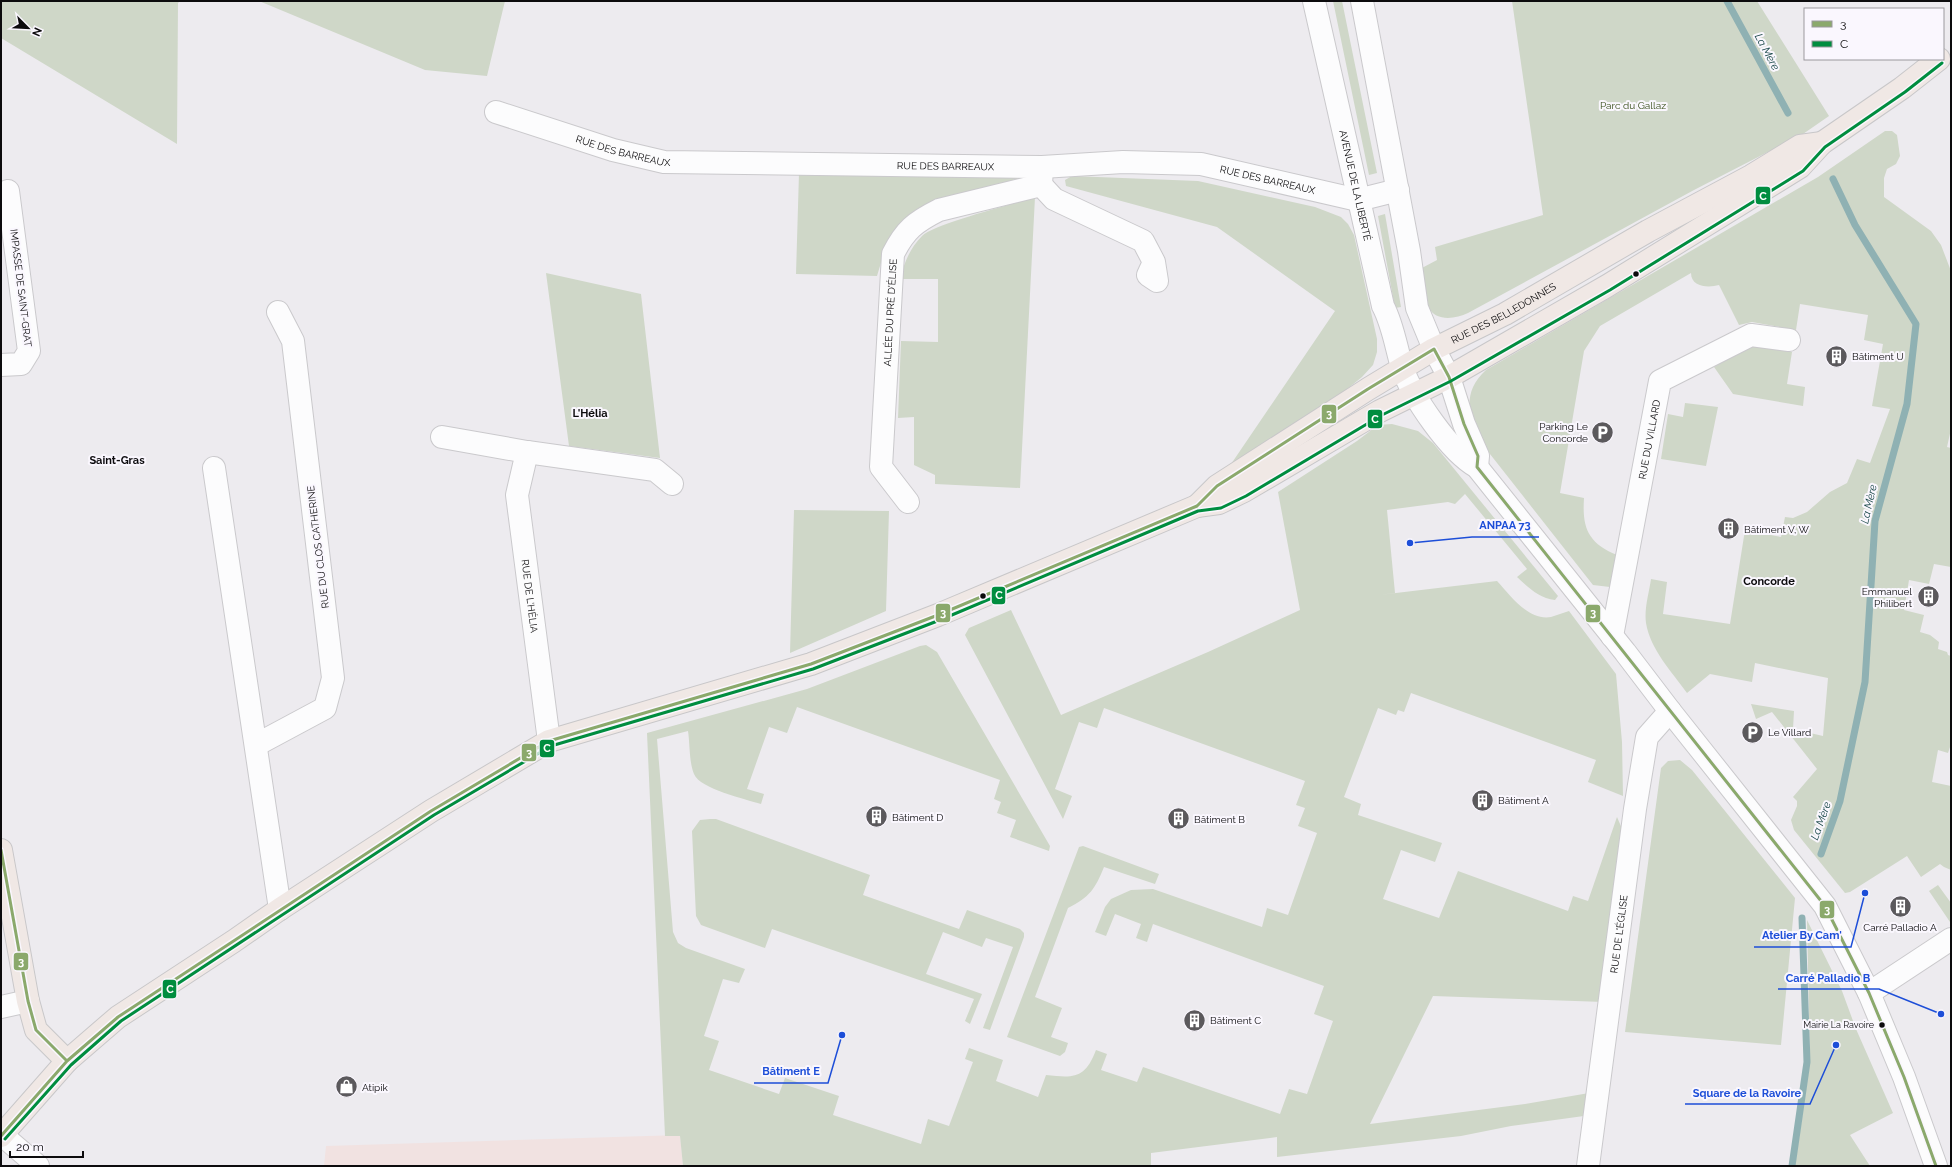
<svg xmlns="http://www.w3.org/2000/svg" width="1952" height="1167" font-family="Raleway,sans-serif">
	<rect width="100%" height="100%" fill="#edebef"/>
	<!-- education -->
	<path fill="#f1e2e1" d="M680,1135L683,1166H324L326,1146Z"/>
	<!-- green -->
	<path fill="#cfd7c8" d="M1,1H180L178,3L177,144L1,38Z
		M259,1H505L487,76L425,70Z
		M1333,1H1342L1377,173L1369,175Z
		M1512,1H1757L1829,116L1803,134L1694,190L1468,313C1455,319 1436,322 1428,307C1422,298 1422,280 1420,269L1437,260L1435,247L1543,215Z
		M1885,131H1892L1897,135L1900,156L1896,164L1887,169L1884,178V197L1931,231L1941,245L1951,271V429L1947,447L1951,448V567L1934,564L1929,584L1909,580L1904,610L1924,615L1920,632L1930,635L1939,642L1938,649L1947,652L1948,655L1951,656V744L1948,753L1938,750L1932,782L1951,786V870L1944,867L1940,864L1921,877L1907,856L1850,892L1845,893L1794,830L1791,820L1797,806V801L1793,797L1817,769L1772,712L1756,719L1751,704L1794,711L1793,729L1823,736L1828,678L1755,663L1752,682L1710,674L1687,693C1672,672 1650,649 1646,623C1644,609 1649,593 1651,579L1667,582L1663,614L1730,624L1745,530L1781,537L1785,517L1793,518L1807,512L1830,492L1847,483L1857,459L1870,463L1890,409L1872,406L1883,344L1864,340L1868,315L1800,304L1796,330L1752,322L1739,325L1719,285C1708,288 1691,287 1691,273L1600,326L1584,351L1560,493L1584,498C1582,528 1588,543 1617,555L1610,587L1593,585L1475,435C1468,410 1464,390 1486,370L1818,177Z
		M799,173L1023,177L937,201L886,246L877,276L796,274Z
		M1072,176L1198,181L1315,207L1341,217L1348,224L1354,235L1377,339V352L1373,365L1362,377L1336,398L1227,470L1335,311L1217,227L1066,186L1065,180Z
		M1035,197L1020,488L935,484V475L914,465V417L898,418L901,341L938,342V279H900C904,263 910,248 922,236C934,224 1014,204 1035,197Z
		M1385,214L1401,307L1395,308L1378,216Z
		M546,273L641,294L660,458L569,446Z
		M1756,346L1792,352L1787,384L1805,387L1803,406L1733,394L1714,367L1748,348Z
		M1685,403L1718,407L1706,466L1661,459L1668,414L1683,417Z
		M1392,424L1418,431L1433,443L1558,596L1555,600C1539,598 1529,588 1517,577L1527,569L1465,494L1455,504L1448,502L1387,510L1395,593L1379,595L1497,581C1510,595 1528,621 1551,617C1557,615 1563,613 1569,611L1616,674L1622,742L1623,796L1588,782L1596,760L1411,693L1404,712L1398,710L1396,715L1378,708L1344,797L1361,804L1358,815L1442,843L1435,862L1401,850L1383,899L1439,918L1458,871L1568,911L1573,896L1588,901L1617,817L1623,831L1604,1002L1433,996L1370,1124L1525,1104L1595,1092L1591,1115L1511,1126L1461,1136L1277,1157V1137L1151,1153V1166H683L680,1136H665L647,733L807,689L920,646L926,645L937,652L1050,846L1049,851L1010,837L1016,820L997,813L1001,802L994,799L1000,780L797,707L787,733L769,727L747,789L764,794L761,804C745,799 700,789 694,774C689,762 690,744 688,731L657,739L673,932L678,943L686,948L745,969L739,983L723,979L704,1036L719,1041L709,1070L779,1094L785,1078L839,1096L833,1115L921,1144L928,1119L949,1126L973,1062L965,1059L969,1048L1003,1060L996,1081L1038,1097L1046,1075C1074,1078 1085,1079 1096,1050L1107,1054L1101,1070L1137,1082L1143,1067L1280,1114L1289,1089L1307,1094L1333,1021L1314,1014L1324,986L1153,924L1147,942L1136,938L1141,924L1115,914L1106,936L1095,932L1105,907L1111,899L1131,890L1153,889L1262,927L1267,908L1288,915L1317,833L1298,826L1305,808L1296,805L1305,781L1104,708L1097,728L1079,722L1055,789L1072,796L1063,819L965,635L969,628L1011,610L1061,715L1208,652L1300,610L1278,492L1357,441L1378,425Z
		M794,510L889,511L886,611L790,653Z
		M1680,760L1692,770L1795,898L1781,1045L1625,1032L1661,768L1668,761Z
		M710,819H716L870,875L863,895L959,929L967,910L1020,929L1024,933V937L990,1030L983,1028L1013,947L986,938L982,947L943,932L926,974L982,994L970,1024L965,1021L974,999L772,929L765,948L701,925L696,916L692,831L700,820Z
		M1083,846L1159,874L1155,884L1104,867C1095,889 1090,897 1068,908L1035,997L1062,1008L1051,1037L1068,1043L1065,1052L1060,1056L1007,1037L1079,847Z
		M1938,885L1951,903L1950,922L1929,891Z
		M1807,920L1842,991L1856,1029L1893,1113L1850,1135L1870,1166H1795L1810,1061Z"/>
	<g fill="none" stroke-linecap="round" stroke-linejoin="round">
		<!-- stream -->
		<path stroke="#8fb1b3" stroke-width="7" d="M1727,1L1788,113
			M1821,854L1840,801L1865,682L1875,521L1907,404L1916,324L1855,225L1833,179
			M1792,1166L1807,1062L1802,918"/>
		<defs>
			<g id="minor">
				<path id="s1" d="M1314,1L1383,306C1393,325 1396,347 1402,367C1412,397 1450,452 1477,467L1625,652L1670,711L1825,906L1869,993L1904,1077L1936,1166"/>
				<path d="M1362,1L1409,251L1417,308L1434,349L1449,377L1464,424L1478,456L1477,467"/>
				<path id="s2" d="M496,112L613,150L664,162L1042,167L1123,162L1201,164L1358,200L1398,190"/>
				<path d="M1041,185L1054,199L1143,241L1154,262L1157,281L1148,275L1154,262"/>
				<path d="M1,365L21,364L29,351L8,191"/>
				<path d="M442,437L527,452L655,470L672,484"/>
				<path id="s3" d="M527,452L517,495L549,741"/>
				<path d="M214,468L280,909"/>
				<path id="s4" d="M908,502L881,467L893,254C905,230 915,222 939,210L1041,185L1042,167"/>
				<path id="s5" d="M1612,636L1660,381L1751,335L1789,340"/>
				<path d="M256,745L325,708L333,678L293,341L278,312"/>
				<path d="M1869,993L1951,939"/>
				<path d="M1,1007L28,1001"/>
				<path d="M2,1135L38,1166"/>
				<path id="s6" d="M1588,1166L1635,809L1647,737L1670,711"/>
			</g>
			<g id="major">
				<path id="s7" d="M1197,506L1217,486L1368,389L1434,349L1505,314L1648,231L1751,176L1800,146L1822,143"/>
				<path d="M1,850L28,1001L36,1030L67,1061"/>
				<path d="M1,1136L67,1061L118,1017L234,941L280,909L431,811L549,741L811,664L938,615L1197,506L1219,503L1244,491L1380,411L1449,377L1607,286L1800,167L1822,143L1902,88L1939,59"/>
			</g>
		</defs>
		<!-- minor casing -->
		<use href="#minor" stroke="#cac9cc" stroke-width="24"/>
		<!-- major casing -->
		<use href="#major" stroke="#c8c7c9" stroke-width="24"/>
		<!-- minor -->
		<use href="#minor" stroke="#fcfcfd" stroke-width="22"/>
		<!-- major -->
		<use href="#major" stroke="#f0e8e5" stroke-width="22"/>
		<defs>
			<path id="bus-1" d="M1,850L28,1001L36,1030L67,1061
				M1,1136L67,1061L118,1017L431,811L549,741L811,664L938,615L1197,506L1217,486L1368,389L1434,349L1449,377L1464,424L1478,456L1477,467L1825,906L1869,993L1904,1077L1936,1166"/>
			<path id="bus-2" d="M5,1139L71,1065L121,1021L434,815L551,746L813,669L940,620L1198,511L1221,508L1246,496L1382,415L1451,381L1610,290L1803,171L1825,147L1905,92L1942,63"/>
		</defs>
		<!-- bus-1 casing -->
		<use href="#bus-1" stroke="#faf7fe" stroke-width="6"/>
		<!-- bus-2 casing -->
		<use href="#bus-2" stroke="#faf7fe" stroke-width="6"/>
		<!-- bus-1 -->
		<use href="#bus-1" stroke="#8ba96c" stroke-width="3"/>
		<!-- bus-2 -->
		<use href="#bus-2" stroke="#008d3f" stroke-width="3"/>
	</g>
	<!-- icons -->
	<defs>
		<symbol id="building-disc" viewBox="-11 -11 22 22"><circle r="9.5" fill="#5b595c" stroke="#faf7fe"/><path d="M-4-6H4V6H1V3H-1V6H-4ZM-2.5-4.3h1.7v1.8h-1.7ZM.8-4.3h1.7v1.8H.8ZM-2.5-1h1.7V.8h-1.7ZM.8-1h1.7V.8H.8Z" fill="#fff"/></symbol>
		<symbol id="parking-disc" viewBox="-11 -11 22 22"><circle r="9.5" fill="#5b595c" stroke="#faf7fe"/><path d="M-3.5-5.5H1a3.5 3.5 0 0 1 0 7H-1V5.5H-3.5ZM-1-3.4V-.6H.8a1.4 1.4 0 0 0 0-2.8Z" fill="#fff"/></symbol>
		<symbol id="shop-disc" viewBox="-11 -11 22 22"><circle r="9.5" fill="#5b595c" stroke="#faf7fe"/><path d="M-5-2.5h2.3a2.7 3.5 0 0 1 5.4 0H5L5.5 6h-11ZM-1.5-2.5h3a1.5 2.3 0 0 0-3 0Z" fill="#fff"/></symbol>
	</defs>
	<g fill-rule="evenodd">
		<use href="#building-disc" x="1824" y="344" width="25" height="25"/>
		<use href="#parking-disc" x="1590" y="420" width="25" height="25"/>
		<use href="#building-disc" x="1716" y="516" width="25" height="25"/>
		<use href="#building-disc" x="1916" y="584" width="25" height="25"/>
		<use href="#parking-disc" x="1740" y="720" width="25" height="25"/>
		<use href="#building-disc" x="1470" y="788" width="25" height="25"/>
		<use href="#building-disc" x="864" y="804" width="25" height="25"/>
		<use href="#building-disc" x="1166" y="806" width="25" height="25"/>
		<use href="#building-disc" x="1888" y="894" width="25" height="25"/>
		<use href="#building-disc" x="1182" y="1008" width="25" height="25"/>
		<use href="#shop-disc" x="334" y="1074" width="25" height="25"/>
	</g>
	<!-- markers -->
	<g fill="#0c0b0d" stroke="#faf7fe" stroke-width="1.5">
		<circle cx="1636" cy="274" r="3.5"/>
		<circle cx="983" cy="596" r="3.5"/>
		<circle cx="1882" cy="1025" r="3.5"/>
	</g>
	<g text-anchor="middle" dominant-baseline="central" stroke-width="4" stroke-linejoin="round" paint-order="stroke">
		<!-- bus labels -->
		<g font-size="9" fill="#0c0b0d" stroke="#faf7fe" text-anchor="end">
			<text x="1874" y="1025">Mairie La Ravoire</text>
		</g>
		<!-- park labels -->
		<g font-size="10" fill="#374e19" stroke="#faf7fe">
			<text x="1633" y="105">Parc du Gallaz</text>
		</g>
		<!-- street labels -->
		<g font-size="10" fill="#0c0b0d" stroke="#faf7fe">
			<text stroke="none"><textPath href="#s2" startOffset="133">RUE DES BARREAUX</textPath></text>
			<text stroke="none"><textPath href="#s2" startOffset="457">RUE DES BARREAUX</textPath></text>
			<text stroke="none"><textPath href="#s2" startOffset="781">RUE DES BARREAUX</textPath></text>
			<text stroke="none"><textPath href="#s1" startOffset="189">AVENUE DE LA LIBERTÉ</textPath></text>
			<text transform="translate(21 288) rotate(83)">IMPASSE DE SAINT-GRAT</text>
			<text stroke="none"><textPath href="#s4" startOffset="199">ALLÉE DU PRÉ D'ÉLISE</textPath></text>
			<text stroke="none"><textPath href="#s7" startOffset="363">RUE DES BELLEDONNES</textPath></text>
			<text stroke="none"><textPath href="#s5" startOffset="200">RUE DU VILLARD</textPath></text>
			<text transform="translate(318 547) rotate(-97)">RUE DU CLOS CATHERINE</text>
			<text stroke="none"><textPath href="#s3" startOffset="146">RUE DE L'HÉLIA</textPath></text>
			<text stroke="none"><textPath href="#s6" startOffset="234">RUE DE L'ÉGLISE</textPath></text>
		</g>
		<!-- poi labels -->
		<g font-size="10" fill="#0c0b0d" stroke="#faf7fe" text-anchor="start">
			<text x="1852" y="356">Bâtiment U</text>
			<text x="1588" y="426" text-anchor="end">Parking Le<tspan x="1588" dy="12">Concorde</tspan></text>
			<text x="1744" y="529">Bâtiment V, W</text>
			<text x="1912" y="591" text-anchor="end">Emmanuel<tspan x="1912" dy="12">Philibert</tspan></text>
			<text x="1768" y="732">Le Villard</text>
			<text x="1498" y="800">Bâtiment A</text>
			<text x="892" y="817">Bâtiment D</text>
			<text x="1194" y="819">Bâtiment B</text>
			<text x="1900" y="927" text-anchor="middle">Carré Palladio A</text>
			<text x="1210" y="1020">Bâtiment C</text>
			<text x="362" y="1087">Atipik</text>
		</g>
		<!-- water labels -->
		<g font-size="11" font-style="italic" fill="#144344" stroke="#faf7fe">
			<text transform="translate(1767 52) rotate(62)">La Mère</text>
			<text transform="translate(1869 504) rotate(-77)">La Mère</text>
			<text transform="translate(1821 821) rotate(-70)">La Mère</text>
		</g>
		<!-- neighbourhood labels -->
		<g font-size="11" font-weight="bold" fill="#0c0b0d" stroke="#faf7fe">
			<text x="590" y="413">L'Hélia</text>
			<text x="117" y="460">Saint-Gras</text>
			<text x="1769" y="581">Concorde</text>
		</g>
	</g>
	<!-- callouts -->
	<path fill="none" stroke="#1d4ed8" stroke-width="1.5" d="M1410 543L1472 537H1539M1865 893L1851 947H1754M1941 1014L1879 989H1778M842 1035L828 1083H754M1836 1045L1810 1104H1685"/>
	<g fill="#1d4ed8" stroke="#faf7fe" stroke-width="1.5">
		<circle cx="1410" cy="543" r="4"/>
		<circle cx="1865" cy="893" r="4"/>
		<circle cx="1941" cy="1014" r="4"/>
		<circle cx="842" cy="1035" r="4"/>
		<circle cx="1836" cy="1045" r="4"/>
	</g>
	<g font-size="11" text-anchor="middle" font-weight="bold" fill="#1d4ed8" stroke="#faf7fe" stroke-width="4" stroke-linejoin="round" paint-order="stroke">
		<text x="1505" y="529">ANPAA 73</text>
		<text x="1802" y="939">Atelier By Cam'</text>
		<text x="1828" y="982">Carré Palladio B</text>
		<text x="791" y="1075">Bâtiment E</text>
		<text x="1747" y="1097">Square de la Ravoire</text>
	</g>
	<g stroke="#faf7fe" stroke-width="1.5">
		<rect x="1755" y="186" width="16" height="19" rx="4" fill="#008d3f"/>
		<rect x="1321" y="404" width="16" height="20" rx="4" fill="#8ba96c"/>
		<rect x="1367" y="409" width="16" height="20" rx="4" fill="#008d3f"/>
		<rect x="991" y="586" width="15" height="19" rx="4" fill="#008d3f"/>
		<rect x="935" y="603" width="16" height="20" rx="4" fill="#8ba96c"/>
		<rect x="1585" y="604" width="16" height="19" rx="4" fill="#8ba96c"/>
		<rect x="539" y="739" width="16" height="19" rx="4" fill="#008d3f"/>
		<rect x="521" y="743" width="16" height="19" rx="4" fill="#8ba96c"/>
		<rect x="1819" y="900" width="16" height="19" rx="4" fill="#8ba96c"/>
		<rect x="13" y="952" width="16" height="19" rx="4" fill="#8ba96c"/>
		<rect x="162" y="979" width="15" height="20" rx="4" fill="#008d3f"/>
	</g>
	<g font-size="11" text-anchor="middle" font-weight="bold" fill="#fff">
		<text x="1763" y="200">C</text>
		<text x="1329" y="418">3</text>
		<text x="1375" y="423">C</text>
		<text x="999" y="599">C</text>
		<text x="943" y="617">3</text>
		<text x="1593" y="617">3</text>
		<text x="547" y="752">C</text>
		<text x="529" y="757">3</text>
		<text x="1827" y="914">3</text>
		<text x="21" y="966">3</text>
		<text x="170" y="993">C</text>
	</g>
	<!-- border -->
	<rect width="1952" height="1167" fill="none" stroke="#0c0b0d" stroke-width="4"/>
	<!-- legend -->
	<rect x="1804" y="8" width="140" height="52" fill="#faf7fe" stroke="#9b999e"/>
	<rect x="1812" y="21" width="20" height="6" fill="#8ba96c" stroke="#9b999e"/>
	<text x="1840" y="28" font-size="12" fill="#0c0b0d">3</text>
	<rect x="1812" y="41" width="20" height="6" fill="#008d3f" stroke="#9b999e"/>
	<text x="1840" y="48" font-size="12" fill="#0c0b0d">C</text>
	<!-- north arrow -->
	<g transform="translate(28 28) rotate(114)" stroke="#faf7fe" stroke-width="3" paint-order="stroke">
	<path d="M0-3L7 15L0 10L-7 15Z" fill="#0c0b0d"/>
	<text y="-6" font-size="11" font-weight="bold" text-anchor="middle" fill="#0c0b0d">N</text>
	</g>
	<!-- scale -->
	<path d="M10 1151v6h73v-6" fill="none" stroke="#0c0b0d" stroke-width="2"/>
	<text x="16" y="1151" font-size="12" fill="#0c0b0d" stroke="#faf7fe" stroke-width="3" paint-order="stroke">20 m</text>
</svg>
